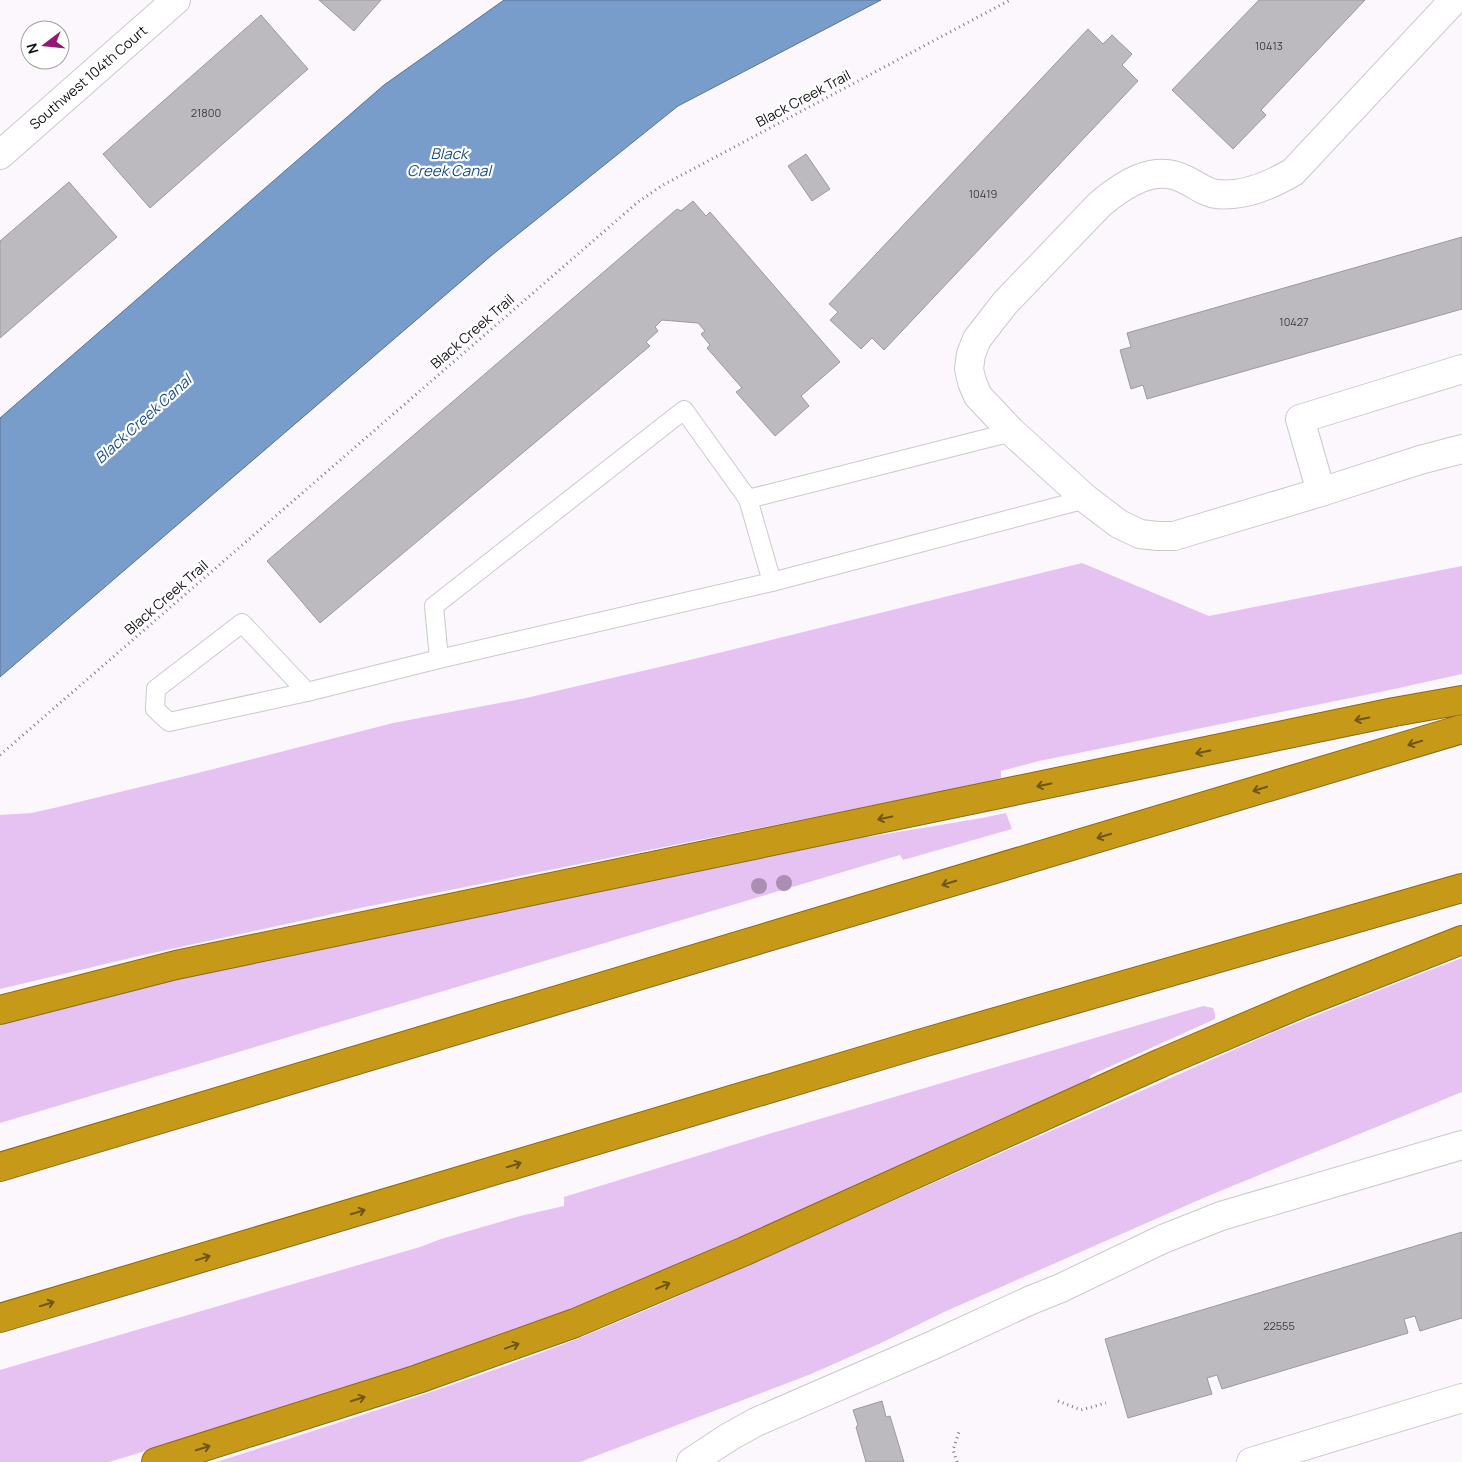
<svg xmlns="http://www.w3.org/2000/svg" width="1462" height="1462" font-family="Manrope,sans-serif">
	<rect width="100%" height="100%" fill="#fbf7fd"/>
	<!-- green -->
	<path fill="#e5c2f2" d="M1082,563L1209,616L1462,566V674L1385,691L1039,761L1001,771V778L939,792L360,908L139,956L0,989V815L31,813L54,808L198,773L393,723L526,698L694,659Z
		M1006,813L1012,829L903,860L900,855L0,1123V1021L97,995L866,833L868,837L982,818Z
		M1462,958V1092L1208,1196L944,1312L881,1343L811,1374L580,1462H216C325,1427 436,1392 543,1352C584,1337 623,1320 663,1303L1272,1033L1415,976Z
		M1203,1006L1213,1008L1215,1014V1019L1091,1075L1087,1084L721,1248L520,1332L182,1440L109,1462H0V1370L420,1247L441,1239L520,1216L564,1206V1197L759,1137Z"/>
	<!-- water -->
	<path fill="#789dca" stroke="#5a7393" d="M504,0H881L678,106L492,255L0,677V418L384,85Z"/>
	<!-- building -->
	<path fill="#bdbabf" stroke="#9b989e" d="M319,0H381L354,31Z
		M1259,0H1365L1261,110L1266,115L1233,149L1172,90Z
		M261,15L308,69L150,208L103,154Z
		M1088,29L1103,44L1112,35L1132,54L1122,65L1138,81L884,350L872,338L861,349L830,320L838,312L829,304Z
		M806,154L830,189L812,201L788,166Z
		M69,182L117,237L0,338V241Z
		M693,201L706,216L710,212L840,362L801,396L809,406L775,436L736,392L742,388L707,348L710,345L701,334L705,331L698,323L662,320L655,327L658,331L646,342L650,346L320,623L267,561L677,209L681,211Z
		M1462,237V309L1147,399L1143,385L1131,389L1120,350L1131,347L1127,333Z
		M1462,1232V1318L1420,1331L1415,1316L1404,1319L1408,1333L1222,1389L1217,1375L1207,1378L1212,1394L1128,1418L1105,1339Z
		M882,1401L886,1417L890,1416L904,1462H866L856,1427L858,1425L853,1410Z"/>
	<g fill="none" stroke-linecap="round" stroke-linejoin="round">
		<defs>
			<path id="service" d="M748,499L1012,432
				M439,659L434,606L684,410L748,499L772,582
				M307,692L169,722L155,709L156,689L242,623L307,692L439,659L772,582L1086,499"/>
			<path id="minor" d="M1454,0L1293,172C1271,185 1244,197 1217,194C1205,193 1197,185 1186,180C1155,163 1124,184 1100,204L1005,303L977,339L971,354L969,369L972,382L978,396L1012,432L1086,499L1119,524L1140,534L1158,536H1174L1321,492L1420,460L1462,449
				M0,155L176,0
				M1321,492L1300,419L1462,369
				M691,1462L729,1437L756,1422L931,1346L1031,1300L1061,1288L1163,1239L1221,1216L1462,1145"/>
			<path id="tertiary" d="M1251,1462L1462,1398"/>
			<path id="motorway" d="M0,1010L176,965L1394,712L1462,700
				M0,1167L1462,729
				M0,1318L919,1044L1462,888
				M156,1462L418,1379L575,1323L745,1251L1161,1063L1302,1003L1462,940"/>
		</defs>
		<!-- service casing -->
		<use href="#service" stroke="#ccc8ce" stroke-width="20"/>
		<!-- minor casing -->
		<use href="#minor" stroke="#ccc8ce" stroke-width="30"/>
		<!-- tertiary casing -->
		<use href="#tertiary" stroke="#ccc8ce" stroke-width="30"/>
		<!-- motorway casing -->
		<use href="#motorway" stroke="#886a17" stroke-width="30"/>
		<!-- path -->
		<path stroke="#7f7c80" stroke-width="3" stroke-dasharray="1 4" stroke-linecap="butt" d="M0,755L638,202L663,185L1010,0
			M1058,1401L1081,1410L1106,1403
			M957,1462L953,1450L959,1432"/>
		<!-- service -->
		<use href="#service" stroke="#fff" stroke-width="18"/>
		<!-- minor -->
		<use href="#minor" stroke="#fff" stroke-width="28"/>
		<!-- tertiary -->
		<use href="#tertiary" stroke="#fff" stroke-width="28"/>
		<!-- motorway -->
		<use href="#motorway" stroke="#c79918" stroke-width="28"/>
	</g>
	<!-- trees -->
	<g fill="#aa8fb3">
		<circle cx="784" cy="883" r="8"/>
		<circle cx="759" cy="886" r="8"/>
	</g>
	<!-- one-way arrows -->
	<defs><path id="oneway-shaft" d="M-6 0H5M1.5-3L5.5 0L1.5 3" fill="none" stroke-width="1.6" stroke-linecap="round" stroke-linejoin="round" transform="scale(1.25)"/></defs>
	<g stroke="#6e5616">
		<use href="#oneway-shaft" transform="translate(1362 719) rotate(168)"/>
		<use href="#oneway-shaft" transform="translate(1415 743) rotate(163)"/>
		<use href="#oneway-shaft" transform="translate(1203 752) rotate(169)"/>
		<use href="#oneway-shaft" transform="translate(1044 785) rotate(168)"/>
		<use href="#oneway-shaft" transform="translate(1260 789) rotate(163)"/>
		<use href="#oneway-shaft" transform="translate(885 818) rotate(168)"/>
		<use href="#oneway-shaft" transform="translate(1104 836) rotate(163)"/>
		<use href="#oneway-shaft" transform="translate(949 883) rotate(163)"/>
		<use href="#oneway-shaft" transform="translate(514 1165) rotate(-17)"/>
		<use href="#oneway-shaft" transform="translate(358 1212) rotate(-17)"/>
		<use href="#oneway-shaft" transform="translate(203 1258) rotate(-17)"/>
		<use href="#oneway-shaft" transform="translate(663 1286) rotate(-23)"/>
		<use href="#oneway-shaft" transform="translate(47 1304) rotate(-17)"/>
		<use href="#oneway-shaft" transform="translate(512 1346) rotate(-20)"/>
		<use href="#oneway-shaft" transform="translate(358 1399) rotate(-18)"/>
		<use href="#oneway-shaft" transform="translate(203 1448) rotate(-17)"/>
	</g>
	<g text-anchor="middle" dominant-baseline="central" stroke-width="4.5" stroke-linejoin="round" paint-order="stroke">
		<!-- number labels -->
		<g font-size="11" fill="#3e3c3f">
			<text x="1269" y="45">10413</text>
			<text x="206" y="112">21800</text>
			<text x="983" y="193">10419</text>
			<text x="1294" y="321">10427</text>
			<text x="1279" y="1325">22555</text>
		</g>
		<!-- street labels -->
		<g font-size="14" fill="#141214" stroke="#fff">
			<text transform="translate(88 77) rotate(-41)">Southwest 104th Court</text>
			<text transform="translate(803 98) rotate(-28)">Black Creek Trail</text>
			<text transform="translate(472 331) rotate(-41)">Black Creek Trail</text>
			<text transform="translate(166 597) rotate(-41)">Black Creek Trail</text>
		</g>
		<!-- water labels -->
		<g font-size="15" font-style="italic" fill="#1a4f86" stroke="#fff">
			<text x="449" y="153">Black<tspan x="449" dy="17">Creek Canal</tspan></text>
			<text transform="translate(143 419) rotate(-42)">Black Creek Canal</text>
		</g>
	</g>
	<!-- north arrow -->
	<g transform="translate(45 45) rotate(254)"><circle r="24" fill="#ffffff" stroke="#a1a0a1"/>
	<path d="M0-4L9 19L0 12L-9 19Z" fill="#941974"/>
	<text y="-8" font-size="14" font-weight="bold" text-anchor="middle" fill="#141214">N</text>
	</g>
</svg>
